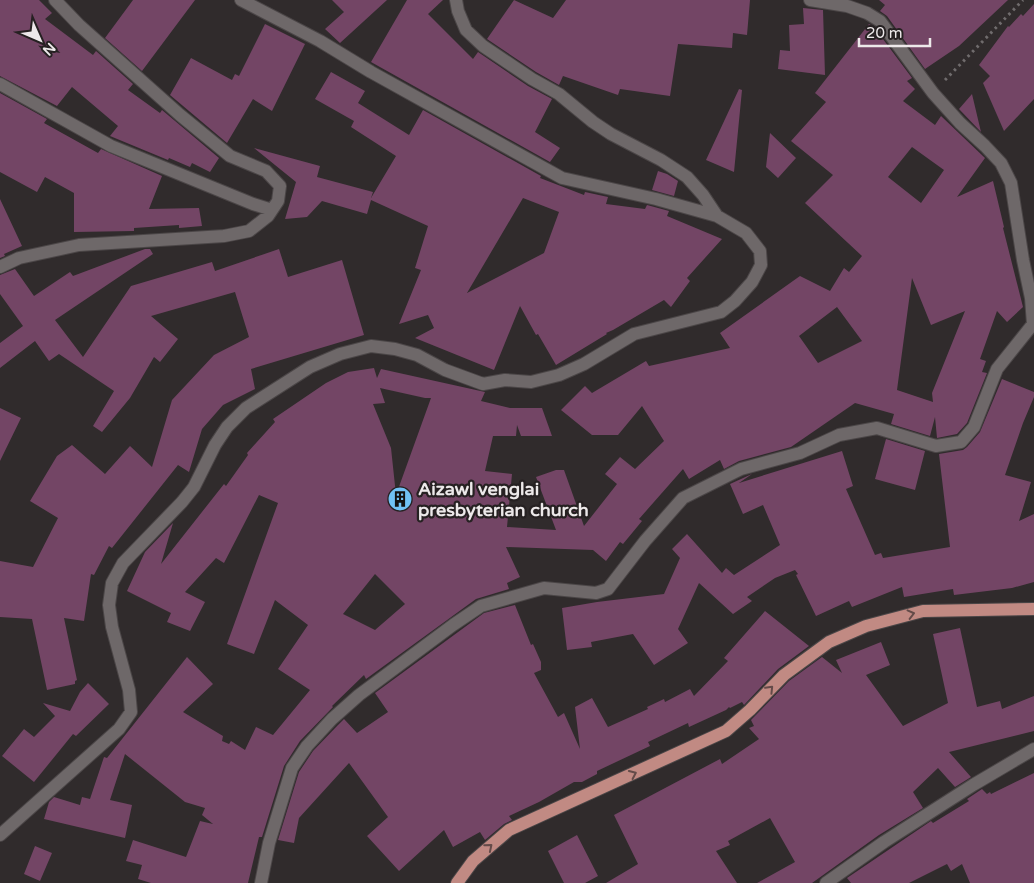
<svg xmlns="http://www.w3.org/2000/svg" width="1034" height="883" font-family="'Varela Round',sans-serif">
	<rect width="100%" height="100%" fill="#302b2c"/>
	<!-- building -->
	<path fill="#734565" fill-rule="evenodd" d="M0,0H39L52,13L45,19L93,55L96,51L133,84L128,90L160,113L162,110L219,158L210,172L192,163L190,167L169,158L168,160L110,136L118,126L72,87L57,106L0,76Z
		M133,0H195L142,71L105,38Z
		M332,0H387L340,43L325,29L344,12Z
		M407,0H443L428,14L473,59L478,52L528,86L552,99L535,132L560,148L550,162L371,62Z
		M514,0L553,18L566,0H750L747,35L733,33L732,48L678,44L670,96L620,89L618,95L563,76L559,85L536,72L487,39Z
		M879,0H1008L959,46L925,69L887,16L880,11L885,5Z
		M1034,4V99L1004,131L983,83L990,76L979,65L1008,26L1009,27L1021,14L1023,16Z
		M803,8L823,10L825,75L778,69L780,50L790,51L789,25L804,24Z
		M265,24L305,44L272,111L253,99L227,143L170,95L191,58L232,80L235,74L239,76Z
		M869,24L874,27L912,78L907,81L915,89L903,101L935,125L941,116L985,158L957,197L993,181L1004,227L1003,228L1023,307L1007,322L997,311L980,359L986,361L982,372L987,373L967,423L957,434L937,438L935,417L930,436L891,424L894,414L855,403L791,447L739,461L724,469L720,460L689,479L683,469L639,519L642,521L623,544L620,542L606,561L593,550L506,547L520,577L507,583L509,589L476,599L366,679L364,675L332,706L333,707L300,741L284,766L262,837H259L248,883H151L138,879L142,865L126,861L133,840L186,857L200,821L213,824L202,815L205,808L185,802L125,754L110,800L132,805L125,838L44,819L49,802L54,797L80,805L82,797L90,799L104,757L107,758L187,657L213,684L183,712L223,736L222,741L229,744L231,741L245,750L256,727L273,735L310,690L278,669L308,625L275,600L254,654L227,644L278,503L259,495L224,563L216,558L185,592L205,602L190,631L167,622L171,613L127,591L145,552L173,523L161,564L224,484L226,486L248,455L247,453L275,422L273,419L326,383L348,372L374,368L377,378L381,369L485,392L481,401L510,408H542L552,436H521L517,425L516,436H493L485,471L512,474L507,527L556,530L536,477L556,470H564L584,526L617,484L605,474L620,457L635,469L664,441L642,406L618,435H592L561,410L585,386L592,393L646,361L649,366L730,348L720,333L800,276L830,291L844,268L849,272L862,256L805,203L833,175L791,141L826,102L815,93ZM912,147L944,170L921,203L888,177ZM912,278L931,325L965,311L932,393L933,402L897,390ZM837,307L862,341L818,363L799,336ZM380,388L425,398H431L396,495L391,448L373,404L385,403ZM375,574L405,604L375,630L343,614Z
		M331,72L365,91L358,103L409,135L423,110L541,176L540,178L584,195L585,192L608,197L606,204L645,209L647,205L669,211L667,216L722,239L687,278L690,281L671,307L664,300L613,330L606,333L607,334L556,365L538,334L536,335L520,306L494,370L415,338L434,328L428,315L399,324L421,270L415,268L428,226L371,200L367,214L322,201L307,217L285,219L296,182L254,148L320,166L317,177L373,192L371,198L396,156L351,127L354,121L315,99ZM523,198L559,212L544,253L467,293Z
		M739,89L742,90L734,172L706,160Z
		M0,93L47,119L44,123L98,153L101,149L162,176L149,209L199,208L202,226L179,228V225L134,228V231L74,232V193L45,177L37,192L0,172Z
		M972,94L981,132L959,109Z
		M770,133L796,158L778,178L766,167Z
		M658,171L667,174L678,181L674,196L652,190Z
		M0,199L22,246L4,254L5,256L0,258Z
		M145,249H150L153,254L55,320L83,357L131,286L212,262L215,271L279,249L288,277L342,260L364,335L251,369L255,389L223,405L202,429L189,472L178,465L112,548L109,546L94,575L91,574L84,621L64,618L77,680L75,681V684L47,690L32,619L0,617V561L33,567L58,518L30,501L57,456L72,445L105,474L130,446L152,467L172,400L214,355L249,337L235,292L151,316L178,339L160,362L154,357L130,398L102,432L93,426L114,391L59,354L49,361L35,341L0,368V343L23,326L0,294V275L15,269L34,296L70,272L73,276Z
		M1002,379L1034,392V397L1023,423L1005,475L1031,482L1019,521L1034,514V582L1012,588L954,595L953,589L904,597L902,587L852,607L849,601L816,616L796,575L798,574L795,570L775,578L747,597L752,601L733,614L699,583L678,629L688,643L654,665L633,634L591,642L592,647L567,650L562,608L597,602L664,594L680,558L672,549L687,534L722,573L726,568L734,575L780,545L763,505L743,514L730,484L752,474L739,483L842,451L853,486L846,489L875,555L881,553L883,558L950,547L939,454L963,450L967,447L980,432Z
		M0,408L21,418L0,461Z
		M886,439L925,451L915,490L875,479Z
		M515,605L531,645L533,644L541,662V670L534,673L558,717L564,713L580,749L575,707L592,698L608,727L648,709L647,707L664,699L665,702L690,689L694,696L728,661L724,658L765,611L809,646L778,669L744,705L742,702L730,708L729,707L726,710L689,727L688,723L648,742L650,746L597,771V774L582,782H574L539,802L509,816L512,820L504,824L485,840L480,832L453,847L444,830L399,871L367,836L388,817L349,763L299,818L294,843L278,840L299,772L313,751L338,725L344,719L357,733L388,712L375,693L484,613Z
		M960,628L977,707L1000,701L1002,709L1034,696V731L949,752L971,777L955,787L938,768L913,792L923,808L879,835L812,883H757L795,862L770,818L728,841L730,845L716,851L737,883H606L638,864L614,815L720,759L722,764L759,739L749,728L754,726L751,720L789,681L822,657L842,673L836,660L881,642L890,665L866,675L903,726L948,703L933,634Z
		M88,683L109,704L76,736L73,734L34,782L2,756L24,729L34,737L55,716L43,703L70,711L80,692Z
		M1034,773V883H970L962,864L951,871L947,864L909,883H851L847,878L931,821L933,823L969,801L967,799L982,789L987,794L990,792L991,794Z
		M577,835L598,876L585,883H564L548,851Z
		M35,846L52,853L40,881L24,874Z"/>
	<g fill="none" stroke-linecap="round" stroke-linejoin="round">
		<defs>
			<path id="minor" d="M456,0L458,11L466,30L483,46L532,79L559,94L593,122L611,134L661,160L687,177L703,195L717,216
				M0,84L111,146L253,204L272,210
				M0,267L19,258L79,245L224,236L249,231L268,216L278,201L280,186L266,171L230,156L180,115L79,25L55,0
				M0,835L119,729L131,712L129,690L112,627L109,605L112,583L123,563L182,502L194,487L215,445L227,427L246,408L310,367L340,354L371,346L395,349L417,355L445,370L483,384L505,380L531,382L559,375L584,364L634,334L721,312L735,301L752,282L761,265L760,251L746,233L717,216L656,199L562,178L371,72L320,41L241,0
				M261,883L269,843L292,768L307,746L332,719L359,695L453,625L481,606L544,588L596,593L608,589L645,541L683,498L741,469L800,453L839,435L877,428L936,446L961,442L974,427L997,369L1033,324L1031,298L1023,260L1011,183L1001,163L985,146L960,123L933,93L880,21L867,13L847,6L810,0
				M826,883L884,842L973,785L1034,749"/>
			<path id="major" d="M457,883L473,861L509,830L726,731L750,710L784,675L829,642L866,626L923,611L1034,609"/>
		</defs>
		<!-- minor casing -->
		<use href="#minor" stroke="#4b4647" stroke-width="14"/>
		<!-- major casing -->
		<use href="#major" stroke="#4b4647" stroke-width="14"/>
		<!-- path -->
		<path stroke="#706c6d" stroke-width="3" stroke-dasharray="2.5 4" stroke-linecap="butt" d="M945,80L1023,0"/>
		<!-- minor -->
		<use href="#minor" stroke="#6e6869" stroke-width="12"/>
		<!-- major -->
		<use href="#major" stroke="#c18a83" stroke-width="12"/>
	</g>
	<!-- one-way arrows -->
	<defs><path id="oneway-chevron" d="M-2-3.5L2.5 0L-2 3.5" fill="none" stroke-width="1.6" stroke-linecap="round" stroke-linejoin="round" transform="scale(1.25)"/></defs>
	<g stroke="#644b49">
		<use href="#oneway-chevron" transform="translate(911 614) rotate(-14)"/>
		<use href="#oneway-chevron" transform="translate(770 689) rotate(-46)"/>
		<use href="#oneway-chevron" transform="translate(633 774) rotate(-25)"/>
		<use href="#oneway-chevron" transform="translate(489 847) rotate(-40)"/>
	</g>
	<!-- icons -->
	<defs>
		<symbol id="building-disc" viewBox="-11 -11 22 22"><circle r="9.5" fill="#70c1f4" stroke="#262122"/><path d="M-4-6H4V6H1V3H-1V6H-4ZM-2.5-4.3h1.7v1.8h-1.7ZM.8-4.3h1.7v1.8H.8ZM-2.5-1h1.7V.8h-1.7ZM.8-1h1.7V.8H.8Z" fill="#111"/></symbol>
	</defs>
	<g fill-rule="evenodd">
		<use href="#building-disc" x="386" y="485" width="28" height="28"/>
	</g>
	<g text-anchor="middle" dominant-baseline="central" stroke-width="4.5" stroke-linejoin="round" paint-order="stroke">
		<!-- poi labels -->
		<g font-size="18" font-weight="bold" fill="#ede9ea" stroke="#262122" text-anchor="start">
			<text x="418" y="489">Aizawl venglai<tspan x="418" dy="21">presbyterian church</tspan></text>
		</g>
	</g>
	<!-- north arrow -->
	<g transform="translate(40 40) rotate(135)" stroke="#262122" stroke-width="4" paint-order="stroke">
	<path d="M0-4L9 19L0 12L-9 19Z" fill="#ede9ea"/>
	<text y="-8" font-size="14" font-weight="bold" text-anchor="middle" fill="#ede9ea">N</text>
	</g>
	<!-- scale -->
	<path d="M859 38v8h71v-8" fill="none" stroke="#ede9ea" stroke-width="2.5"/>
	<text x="866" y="38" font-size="15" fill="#ede9ea" stroke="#262122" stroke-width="4" paint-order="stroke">20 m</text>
</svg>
